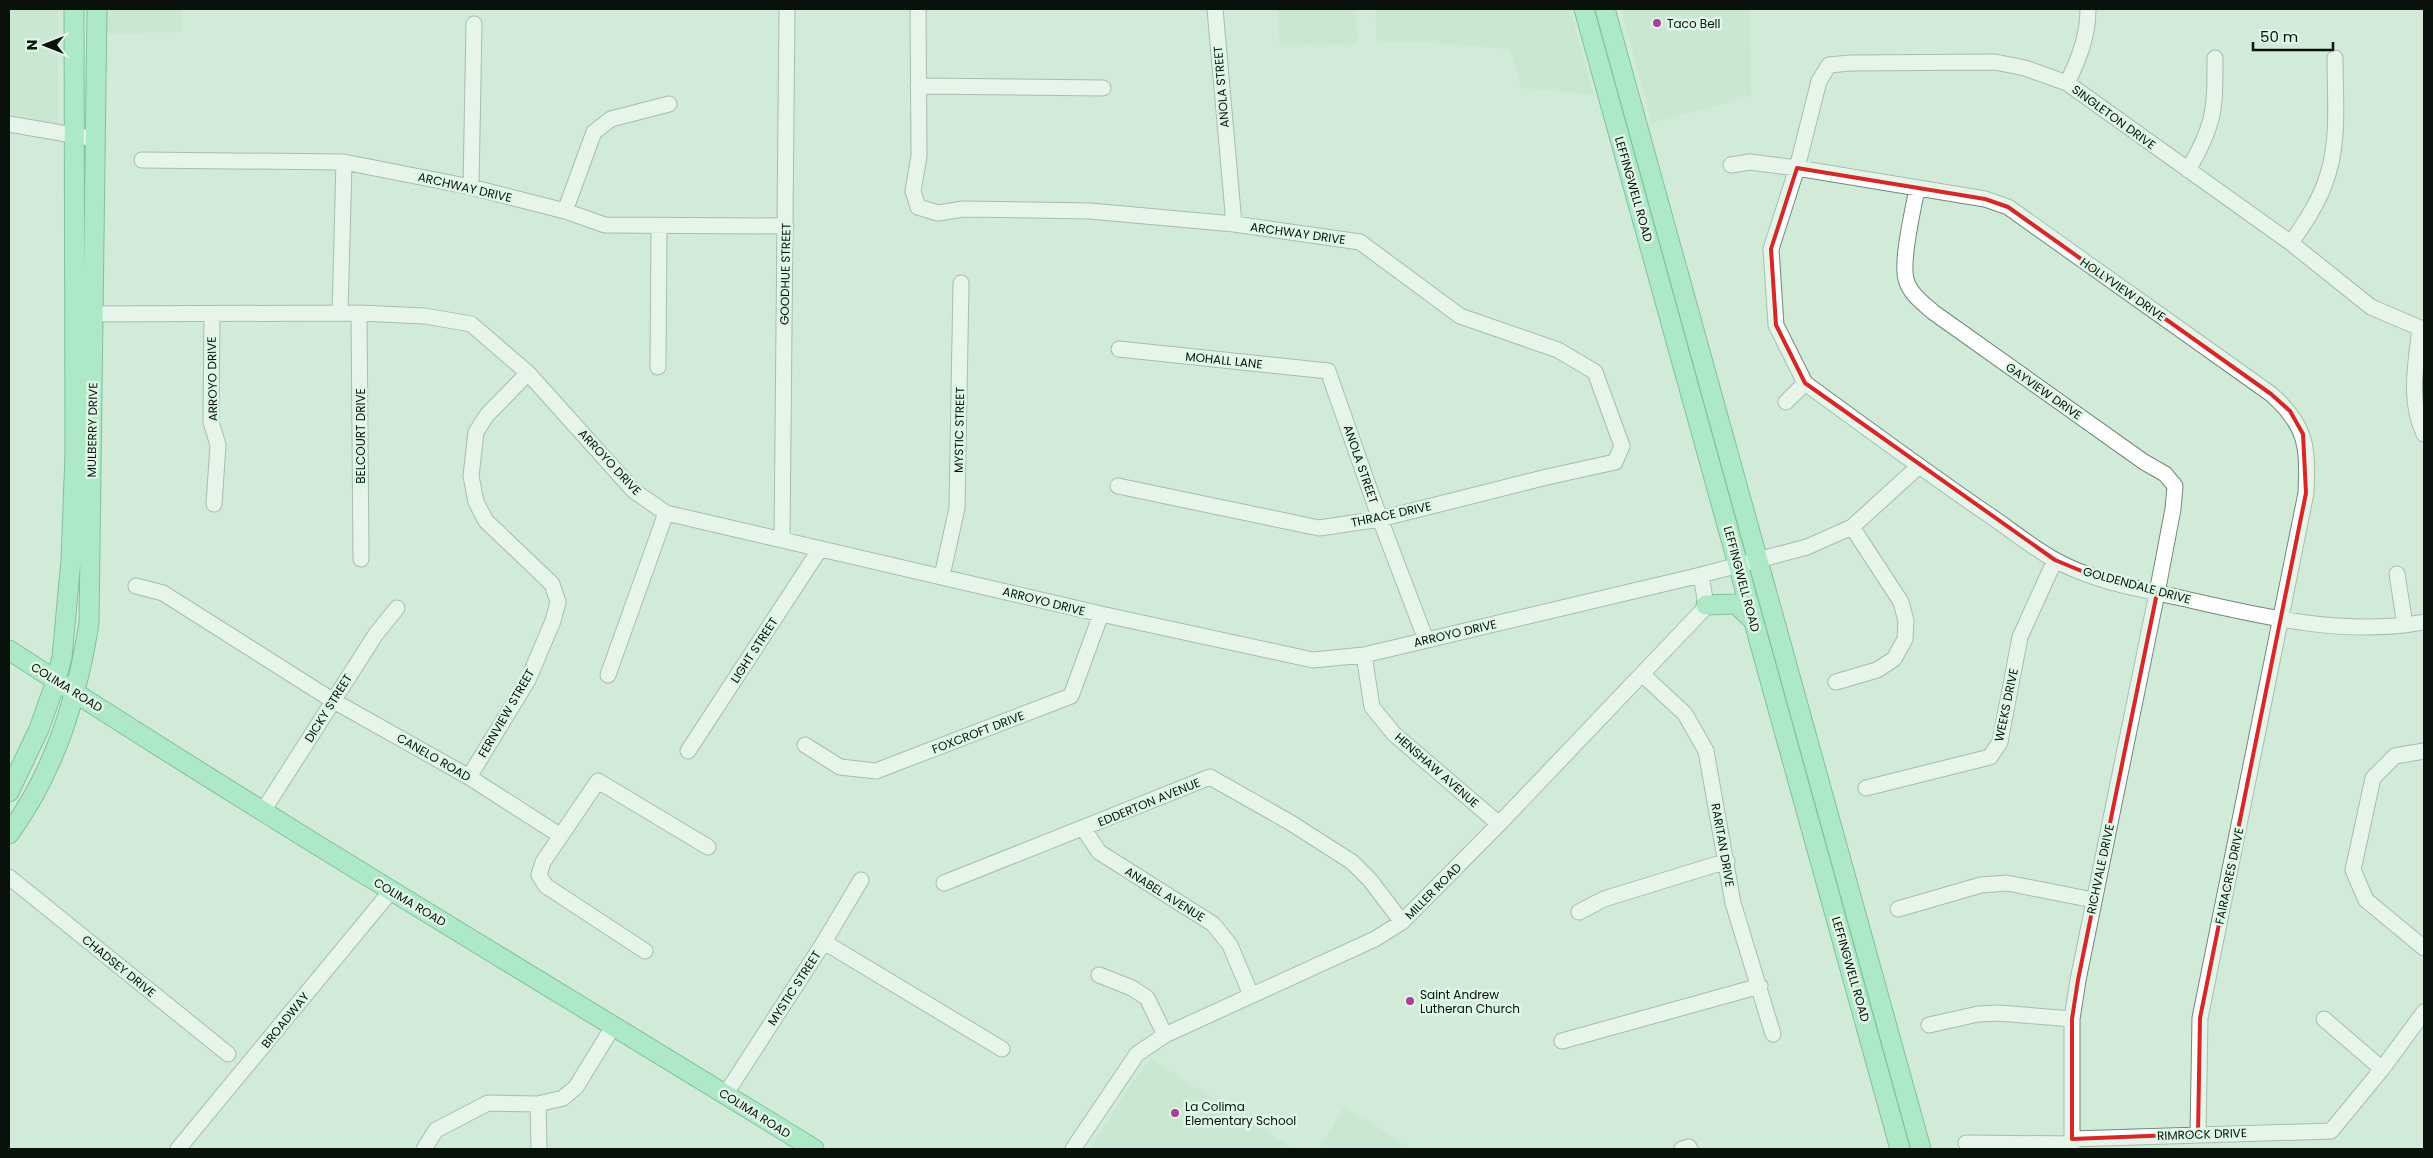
<svg xmlns="http://www.w3.org/2000/svg" width="2433" height="1158" font-family="Poppins,sans-serif">
	<rect width="100%" height="100%" fill="#d1ebd8"/>
	<!-- built -->
	<path fill="#c1e3cb" d="M9,9H58V127L9,115Z
		M107,9H182V32L107,34Z
		M1277,9H1355L1358,44L1280,45Z
		M1375,9H1570L1594,95L1521,88L1510,49L1422,42L1377,43Z
		M1621,9H1750L1751,96L1652,123Z
		M1151,1059L1294,1149H1090L1134,1080Z
		M1344,1107L1413,1149H1319Z"/>
	<g fill="none" stroke-linecap="round" stroke-linejoin="round">
		<defs>
			<path id="minor" d="M918,9L919,156L913,191L918,207L938,213L963,209L1090,211L1234,224L1360,242L1460,316L1558,350L1595,372L1622,446L1615,462L1547,477L1380,519L1319,528L1118,486
				M1215,9L1234,224
				M2067,83C2079,59 2088,36 2088,9
				M918,86L1103,88
				M9,124L96,139
				M142,160L344,162L471,187L565,211L605,225L786,226
				M1731,165L1750,162L1797,168L1985,199L2008,207L2271,394C2307,426 2308,446 2306,493L2200,1018L2198,1134
				M2188,170C2215,124 2215,110 2215,58
				M471,187L474,24
				M1917,189C1913,210 1901,260 1906,279C1909,293 1923,303 1933,312L2144,462L2165,474L2175,486L2173,509L2157,593L2078,980L2072,1019V1149
				M565,211L594,132L611,119L669,104
				M2291,243C2304,224 2317,205 2325,183C2340,144 2335,99 2335,58
				M340,313L344,162
				M359,313L361,559
				M83,314L359,313L425,316L471,324L528,373L634,491L666,513L1101,614L1313,660L1364,655L1701,575L1807,547L1852,527L1918,467
				M212,314L211,422L218,445L214,504
				M2420,328C2416,364 2408,400 2424,434
				M1119,349L1328,371L1380,519L1426,640
				M658,367L659,226
				M1805,383C1865,427 1925,471 1986,513C2009,528 2031,547 2055,560C2092,581 2140,589 2181,598C2260,616 2344,637 2424,622
				M1786,402L1805,383L1776,325L1771,249L1797,168L1819,81L1829,65L1850,63L1995,62L2025,68L2067,83L2291,243L2371,307L2420,328H2424
				M782,540L787,9
				M2397,574L2405,625
				M942,576L957,508L961,283
				M136,586L163,593L332,700L469,777L561,836
				M1364,655L1372,707L1394,734L1499,824
				M1642,674L1685,714L1706,751L1733,903L1773,1034
				M608,675L666,513
				M1836,682L1877,670L1894,659L1905,639L1906,621L1901,602L1852,527
				M805,745L840,767L876,771L1071,696L1101,614
				M688,751L820,549
				M2424,751L2395,756L2373,778L2353,870L2366,900L2424,948
				M469,777L528,680L553,621L558,602L552,584L486,521L476,502L471,476L476,432L487,415L528,373
				M1866,788L1990,757L2000,742L2020,637L2055,560
				M263,811L376,634L397,608
				M1083,828L1099,852L1213,924L1230,945L1251,995
				M9,877L228,1054
				M944,883L1210,777L1291,823L1352,862L1370,880L1402,922
				M1898,909L1981,885L2007,883L2093,900
				M1579,912L1604,899L1727,861
				M824,942L1002,1049
				M645,951L546,886L539,875L543,862L598,781L708,847
				M1099,975L1132,988L1147,998L1165,1035
				M2324,1019L2382,1069
				M1929,1025L1978,1014L1999,1013L2072,1019
				M1562,1041L1760,986
				M725,1095L824,942L861,880
				M538,1104L539,1149
				M2072,1139L2331,1131L2382,1069L2424,1012
				M1966,1143L2072,1144
				M178,1149L391,891
				M424,1149L436,1130L488,1103L538,1104L563,1098L576,1087L614,1025
				M1073,1149L1137,1054L1165,1035L1375,939L1402,922L1499,824L1703,610L1706,605L1701,575
				M1682,1149L1689,1147L1690,1149"/>
			<path id="major" d="M1584,9L1900,1149
				M1605,9L1921,1149
				M1706,605L1736,604L1753,620
				M9,650C273,822 545,983 814,1149
				M9,792L39,729L56,681L62,657L71,560L75,454L74,9
				M9,834C55,771 77,699 89,623L97,9"/>
		</defs>
		<!-- minor casing -->
		<use href="#minor" stroke="#718978" stroke-width="17"/>
		<!-- major casing -->
		<use href="#major" stroke="#208e55" stroke-width="21"/>
		<!-- minor -->
		<use href="#minor" stroke="#fff" stroke-width="15"/>
		<!-- major -->
		<use href="#major" stroke="#81e4b1" stroke-width="19"/>
	</g>
	<!-- marked area -->
	<path d="M0 0H2433V1158H0ZM1797,168L1985,199L2008,207L2271,394L2290,411L2303,434L2306,493L2200,1018L2198,1134L2072,1139V1019L2078,980L2157,593L2096,577L2055,560L1805,383L1776,325L1771,249Z" fill="#d1ebd8" fill-opacity=".55" fill-rule="evenodd"/>
	<path fill="none" stroke="#d62828" stroke-width="4" stroke-linejoin="round" d="M1797,168L1985,199L2008,207L2271,394L2290,411L2303,434L2306,493L2200,1018L2198,1134L2072,1139V1019L2078,980L2157,593L2096,577L2055,560L1805,383L1776,325L1771,249Z"/>
	<!-- markers -->
	<g fill="#ac3d9a" stroke="#def8e5" stroke-width="2">
		<circle cx="1657" cy="23" r="5"/>
		<circle cx="1410" cy="1001" r="5"/>
		<circle cx="1175" cy="1113" r="5"/>
	</g>
	<g text-anchor="middle" dominant-baseline="central" stroke-width="5" stroke-linejoin="round" paint-order="stroke">
		<!-- poi labels -->
		<g font-size="12" fill="#08110a" stroke="#def8e5" text-anchor="start">
			<text x="1667" y="23">Taco Bell</text>
			<text x="1420" y="994">Saint Andrew<tspan x="1420" dy="14">Lutheran Church</tspan></text>
			<text x="1185" y="1106">La Colima<tspan x="1185" dy="14">Elementary School</tspan></text>
		</g>
		<!-- street labels -->
		<g font-size="12" fill="#08110a" stroke="#def8e5">
			<text transform="translate(1221 87) rotate(-95)">ANOLA STREET</text>
			<text transform="translate(2114 117) rotate(36)">SINGLETON DRIVE</text>
			<text transform="translate(465 187) rotate(13)">ARCHWAY DRIVE</text>
			<text transform="translate(1634 189) rotate(74)">LEFFINGWELL ROAD</text>
			<text transform="translate(1298 233) rotate(8)">ARCHWAY DRIVE</text>
			<text transform="translate(785 274) rotate(-89)">GOODHUE STREET</text>
			<text transform="translate(2123 289) rotate(35)">HOLLYVIEW DRIVE</text>
			<text transform="translate(1224 360) rotate(6)">MOHALL LANE</text>
			<text transform="translate(212 379) rotate(-91)">ARROYO DRIVE</text>
			<text transform="translate(2044 391) rotate(35)">GAYVIEW DRIVE</text>
			<text transform="translate(92 430) rotate(-89)">MULBERRY DRIVE</text>
			<text transform="translate(959 430) rotate(-89)">MYSTIC STREET</text>
			<text transform="translate(360 436) rotate(-90)">BELCOURT DRIVE</text>
			<text transform="translate(610 462) rotate(47)">ARROYO DRIVE</text>
			<text transform="translate(1361 464) rotate(71)">ANOLA STREET</text>
			<text transform="translate(1391 514) rotate(-12)">THRACE DRIVE</text>
			<text transform="translate(1742 579) rotate(75)">LEFFINGWELL ROAD</text>
			<text transform="translate(2137 585) rotate(15)">GOLDENDALE DRIVE</text>
			<text transform="translate(1044 601) rotate(14)">ARROYO DRIVE</text>
			<text transform="translate(1455 633) rotate(-13)">ARROYO DRIVE</text>
			<text transform="translate(754 650) rotate(-57)">LIGHT STREET</text>
			<text transform="translate(67 687) rotate(32)">COLIMA ROAD</text>
			<text transform="translate(2006 705) rotate(-78)">WEEKS DRIVE</text>
			<text transform="translate(328 708) rotate(-58)">DICKY STREET</text>
			<text transform="translate(506 713) rotate(-60)">FERNVIEW STREET</text>
			<text transform="translate(978 732) rotate(-21)">FOXCROFT DRIVE</text>
			<text transform="translate(434 757) rotate(30)">CANELO ROAD</text>
			<text transform="translate(1437 770) rotate(41)">HENSHAW AVENUE</text>
			<text transform="translate(1149 802) rotate(-22)">EDDERTON AVENUE</text>
			<text transform="translate(1723 845) rotate(80)">RARITAN DRIVE</text>
			<text transform="translate(2100 869) rotate(-78)">RICHVALE DRIVE</text>
			<text transform="translate(2229 876) rotate(-78)">FAIRACRES DRIVE</text>
			<text transform="translate(1433 891) rotate(-45)">MILLER ROAD</text>
			<text transform="translate(1165 894) rotate(32)">ANABEL AVENUE</text>
			<text transform="translate(410 902) rotate(31)">COLIMA ROAD</text>
			<text transform="translate(119 966) rotate(39)">CHADSEY DRIVE</text>
			<text transform="translate(1851 969) rotate(74)">LEFFINGWELL ROAD</text>
			<text transform="translate(794 988) rotate(-57)">MYSTIC STREET</text>
			<text transform="translate(285 1020) rotate(-51)">BROADWAY</text>
			<text transform="translate(755 1113) rotate(32)">COLIMA ROAD</text>
			<text transform="translate(2202 1134) rotate(-2)">RIMROCK DRIVE</text>
		</g>
	</g>
	<!-- border -->
	<rect width="2433" height="1158" fill="none" stroke="#08110a" stroke-width="20"/>
	<!-- north arrow -->
	<g transform="translate(45 45) rotate(270)" stroke="#def8e5" stroke-width="4" paint-order="stroke">
	<path d="M0-4L9 19L0 12L-9 19Z" fill="#08110a"/>
	<text y="-8" font-size="14" font-weight="bold" text-anchor="middle" fill="#08110a">N</text>
	</g>
	<!-- scale -->
	<path d="M2253 42v8h80v-8" fill="none" stroke="#08110a" stroke-width="2.5"/>
	<text x="2260" y="42" font-size="15" fill="#08110a" stroke="#def8e5" stroke-width="4" paint-order="stroke">50 m</text>
</svg>
